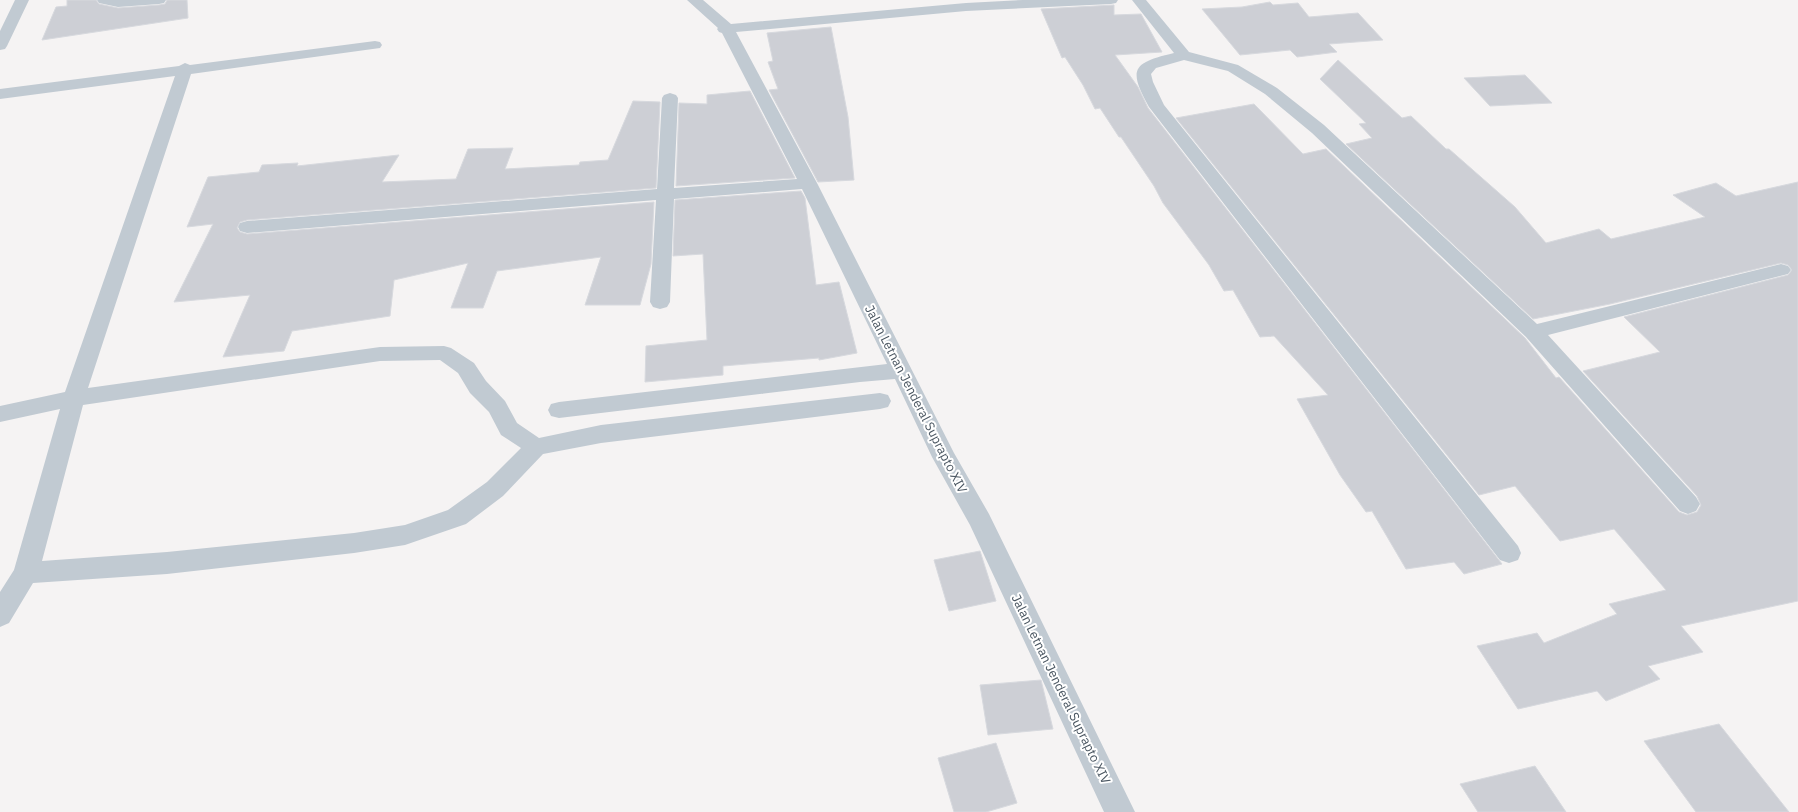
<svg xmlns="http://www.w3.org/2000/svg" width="1798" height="812" font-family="'IBM Plex Sans',sans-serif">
	<rect width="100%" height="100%" fill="#f5f3f3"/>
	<!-- building -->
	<path fill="#cdcfd5" stroke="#d7d9de" d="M67,0H96L99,4L118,8L159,5L165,4L167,0H187L188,18L42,40L56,7L67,6Z
		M1270,2L1273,5L1298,3L1309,17L1358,13L1383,40L1329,44L1337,52L1297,57L1290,50L1240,55L1202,9L1242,7Z
		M1114,5V15L1141,14L1162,52L1115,55L1138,87L1148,108L1502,564L1464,574L1454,562L1406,569L1372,511L1366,512L1340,475L1297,399L1328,395L1274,336L1260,337L1233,290L1224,291L1209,265L1163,203L1154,186L1121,137H1119L1100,108L1095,109L1083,85L1065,57L1062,58L1041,9Z
		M831,27L848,117L854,180L818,182L769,90L778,89L768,62L773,61L767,33Z
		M1338,60L1402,118L1411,116L1446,149H1449L1515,207L1546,243L1599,229L1611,239L1705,217L1673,195L1716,183L1736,196L1798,182V601L1681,626L1703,652L1648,666L1660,679L1606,701L1597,691L1518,709L1477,646L1537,633L1544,643L1617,614L1609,604L1666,590L1614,529L1560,541L1515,486L1479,495L1176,118L1254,104L1303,154L1326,149L1525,338L1556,378L1559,377L1679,512L1687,515L1697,512L1701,505L1697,496L1583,371L1660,352L1624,317L1788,275L1792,270L1788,265L1781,263L1610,304L1533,319L1346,144L1372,138L1359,124L1366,123L1320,79Z
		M1525,75L1552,103L1490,106L1464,78Z
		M750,91L795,178L676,186L679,103L707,104V95Z
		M633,101L660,102L656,188L247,220L240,222L237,228L240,232L247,234L654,202L651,264L640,305H585L601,257L497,271L483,308H451L468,263L394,280L390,316L292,331L284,351L223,357L250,295L174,302L213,224L187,227L208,177L259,172L262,165L298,163L297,166L399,155L382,182L456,179L468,149L513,148L505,169L579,165L580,162L608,160Z
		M801,191L805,198L816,285L839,282L857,353L819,360V358L723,366V375L645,382L646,346L707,340L703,254L673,256L675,200Z
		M980,551L996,601L949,611L934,560Z
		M1041,680L1053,729L988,735L980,685Z
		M1719,724L1789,812H1696L1644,741Z
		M996,743L1017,803L986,812H954L938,758Z
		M1535,766L1566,812H1478L1460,784Z"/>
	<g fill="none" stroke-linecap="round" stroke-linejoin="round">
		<!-- street -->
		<path fill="#c1cad2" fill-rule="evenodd" d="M15,0H29L7,46L5,49L0,50V31Z
			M97,0H166L164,3L159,4L118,7L99,3Z
			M687,0H703L731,24L966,3L1023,0H1118L1116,3L1111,4L966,11L736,32L817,183L954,453L989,514L1135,812H1104L970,525L932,457L895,379L860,382L559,418L551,416L548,410L551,404L559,402L887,364L802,189L674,199L670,302L667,307L660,309L653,307L650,302L656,200L247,233L240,231L238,227L240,223L247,221L657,189L662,98L664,95L670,93L676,95L678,98L674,188L797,179L722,33L719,32L717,29L718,28Z
			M1132,0H1146L1189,52L1238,65L1277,88L1324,125L1537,324L1781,264L1788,266L1791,270L1788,274L1548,335L1696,497L1700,504L1696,511L1688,514L1680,511L1526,337L1312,133L1265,94L1228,71L1184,60L1156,68L1151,74L1153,82L1164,105L1518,546L1521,553L1518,560L1509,563L1500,560L1149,107C1128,69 1132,63 1174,53Z
			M375,41L380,42L382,45L380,48L191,74L88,388L380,347L444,346L451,348L474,363L486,381L505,401L517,423L539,438L601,425L880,393L888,395L891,401L888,407L880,409L601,443L543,454L503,496L466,524L405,545L354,553L167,574L33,583L9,623L0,627V592L14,570L60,409L0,422V406L65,392L175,76L0,99V89L179,66L185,63L190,65ZM440,360L458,373L470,393L489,412L501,435L521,448L487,482L448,510L405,525L354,533L167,552L42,561L83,405L380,361Z"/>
	</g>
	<g text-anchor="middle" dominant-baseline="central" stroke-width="4" stroke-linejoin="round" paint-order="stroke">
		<!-- street labels -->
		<g font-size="13" fill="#4a5661" stroke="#fff">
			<text transform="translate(916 399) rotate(63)">Jalan Letnan Jenderal Suprapto XIV</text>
			<text transform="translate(1061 689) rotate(64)">Jalan Letnan Jenderal Suprapto XIV</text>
		</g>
	</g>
</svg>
